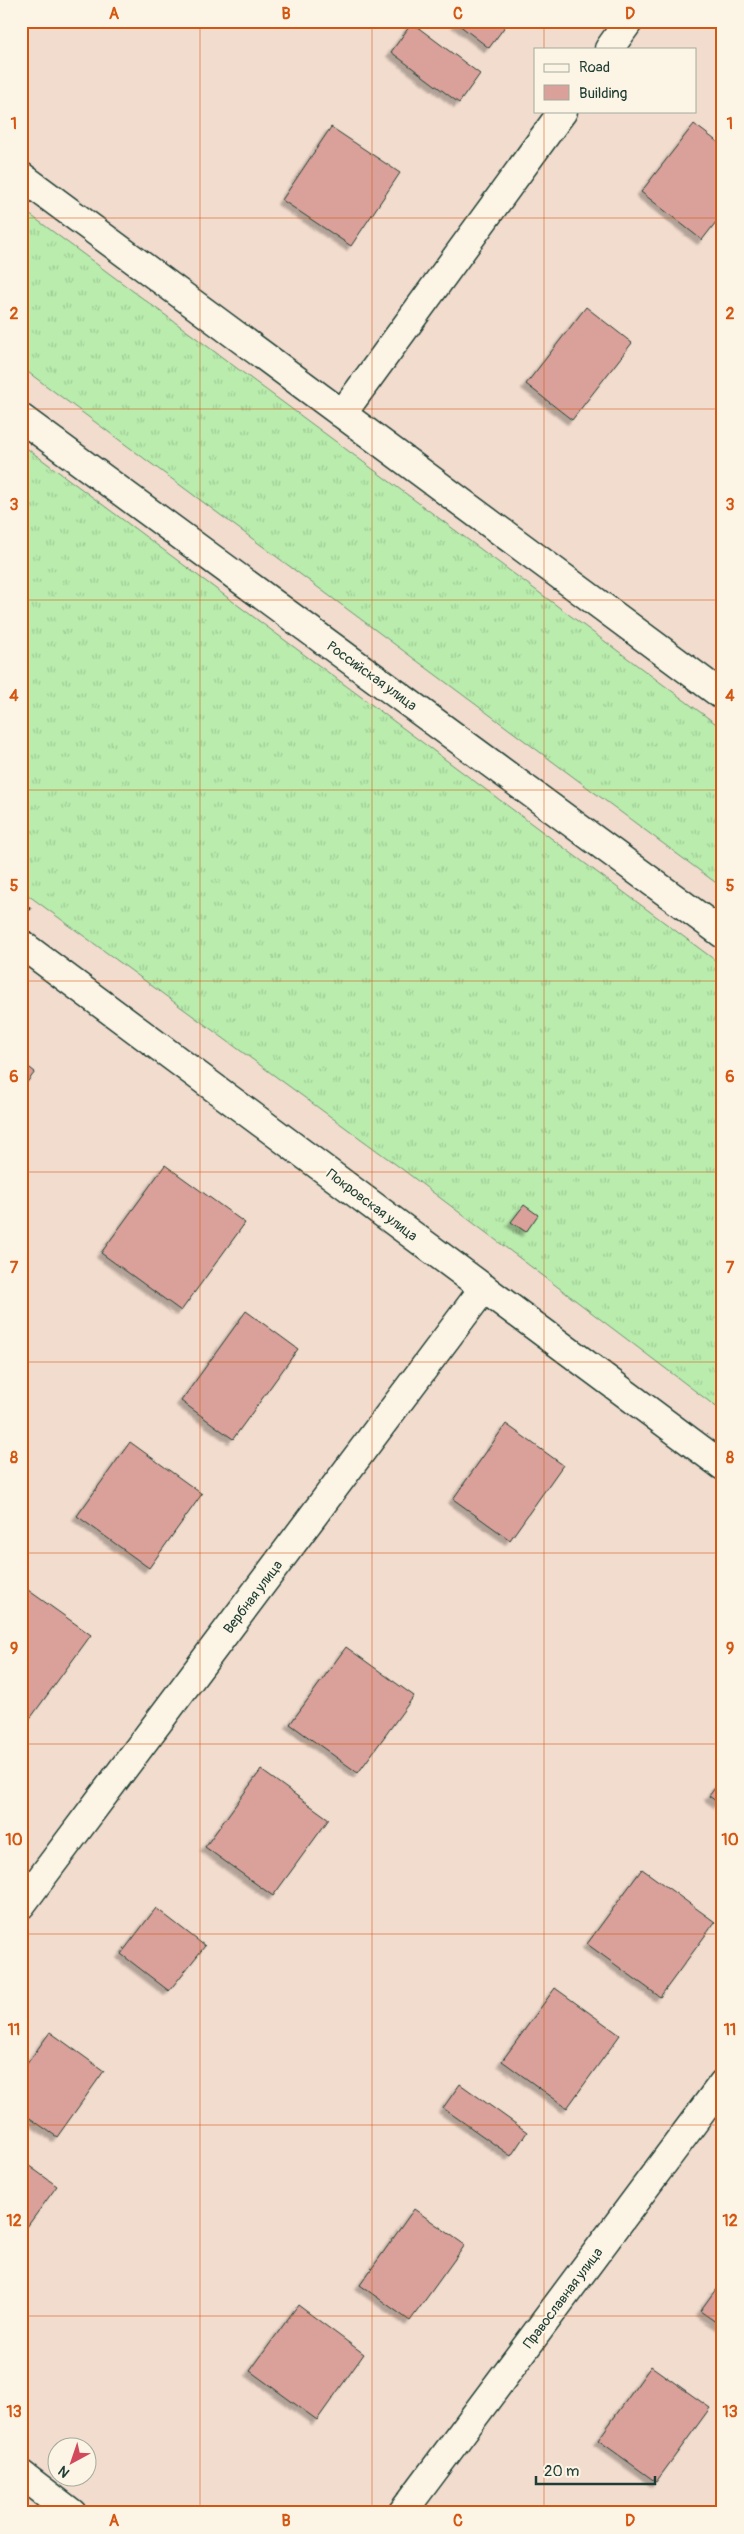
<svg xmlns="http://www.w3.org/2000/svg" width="744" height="2534" font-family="Pangolin,sans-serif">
	<defs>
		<pattern id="grass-tufts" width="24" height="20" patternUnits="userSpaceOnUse" patternTransform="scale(1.25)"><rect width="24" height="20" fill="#b9ecad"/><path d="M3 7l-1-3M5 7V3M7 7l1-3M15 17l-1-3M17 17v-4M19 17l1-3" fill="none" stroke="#9fcb95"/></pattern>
		<filter id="shadow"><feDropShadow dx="-4.5" dy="4.5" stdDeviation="1" flood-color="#0004"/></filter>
	</defs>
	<rect width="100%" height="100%" fill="#f2dcce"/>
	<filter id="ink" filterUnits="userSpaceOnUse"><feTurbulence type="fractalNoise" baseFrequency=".02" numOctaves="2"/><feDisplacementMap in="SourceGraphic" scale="10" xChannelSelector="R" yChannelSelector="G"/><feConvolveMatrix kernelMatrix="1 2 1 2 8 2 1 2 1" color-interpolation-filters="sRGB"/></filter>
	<g filter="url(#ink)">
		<!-- grass -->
		<path fill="url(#grass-tufts)" stroke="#6c9470" d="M21,208L723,729V888L21,367Z
			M21,444L723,966V1412L398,1166L21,890Z"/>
		<!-- building -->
		<path fill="#daa19a" stroke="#1f3d34" filter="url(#shadow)" d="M454,21H509L489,48Z
			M412,23L480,74L459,103L391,52Z
			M694,124L723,146V213L702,240L641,192Z
			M331,127L400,173L351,246L282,200Z
			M586,307L632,343L572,420L526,384Z
			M21,1061L35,1072L21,1090Z
			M165,1165L245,1223L181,1311L101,1253Z
			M524,1205L538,1215L526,1232L511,1222Z
			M246,1311L298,1349L233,1439L181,1401Z
			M506,1424L563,1465L510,1540L453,1499Z
			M130,1442L202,1494L149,1568L77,1516Z
			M21,1585L91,1635L21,1731Z
			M346,1647L414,1696L358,1773L290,1724Z
			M261,1770L329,1819L273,1896L205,1847Z
			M723,1777V1806L709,1796Z
			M642,1869L715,1922L660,1997L587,1944Z
			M156,1908L205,1946L169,1991L121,1954Z
			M555,1988L620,2035L567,2108L502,2061Z
			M50,2032L104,2071L57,2137L21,2112V2072Z
			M460,2084L527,2132L511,2156L443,2108Z
			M21,2160L57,2186L21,2235Z
			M414,2209L465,2245L410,2321L360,2285Z
			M716,2289L723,2293V2327L700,2311Z
			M298,2305L364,2354L317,2420L250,2371Z
			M651,2366L710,2408L656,2482L598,2440Z"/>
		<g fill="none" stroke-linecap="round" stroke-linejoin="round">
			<defs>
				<path id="street" d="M609,49L629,21
					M21,176L723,696
					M342,414L563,111
					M21,944L723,1466
					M21,1905L484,1288
					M21,2474L72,2513
					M402,2513L723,2083"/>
				<path id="secondary" d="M21,418L723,934"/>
			</defs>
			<!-- street casing -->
			<use href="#street" stroke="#1f3d34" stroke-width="31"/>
			<!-- secondary casing -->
			<use href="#secondary" stroke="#1f3d34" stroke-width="31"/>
			<!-- path -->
			<path stroke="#1f3d34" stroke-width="3" stroke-dasharray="4 4" stroke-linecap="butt" d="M21,903L31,910"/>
			<!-- street -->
			<use href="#street" stroke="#fcf5e5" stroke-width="28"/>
			<!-- secondary -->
			<use href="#secondary" stroke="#fcf5e5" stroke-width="28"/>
		</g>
	</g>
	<!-- grid -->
	<path fill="none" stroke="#d45610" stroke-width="1" stroke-opacity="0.55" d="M200,21V2513M372,21V2513M544,21V49M544,111V2513M21,218H723M21,409H723M21,600H723M21,790H723M21,981H723M21,1172H723M21,1362H723M21,1553H723M21,1744H723M21,1934H723M21,2125H723M21,2316H723"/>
	<g text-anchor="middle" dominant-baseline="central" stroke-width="4" stroke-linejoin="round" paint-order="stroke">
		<!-- street labels -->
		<g font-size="14" fill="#1f3d34" stroke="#fcf5e5">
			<text transform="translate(372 676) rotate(36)">Российская улица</text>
			<text transform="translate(372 1205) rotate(37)">Покровская улица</text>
			<text transform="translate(253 1597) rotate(-53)">Вербная улица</text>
			<text transform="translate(563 2298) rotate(-53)">Православная улица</text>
		</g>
	</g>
	<!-- margin -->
	<rect width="744" height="2534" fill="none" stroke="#fcf5e5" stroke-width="55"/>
	<!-- legend -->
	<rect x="534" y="48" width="162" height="65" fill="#fcf5e5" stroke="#a4ab9e"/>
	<rect x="544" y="64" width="25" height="8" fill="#fcf5e5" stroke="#a4ab9e"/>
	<text x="579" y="72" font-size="15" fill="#1f3d34">Road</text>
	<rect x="544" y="85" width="25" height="15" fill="#daa19a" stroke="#a4ab9e"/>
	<text x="579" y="98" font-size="15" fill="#1f3d34">Building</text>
	<!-- north arrow -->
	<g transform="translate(72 2462) rotate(220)"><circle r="24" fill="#fcf5e5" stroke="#a4ab9e"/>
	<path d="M0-4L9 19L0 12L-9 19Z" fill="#d1495b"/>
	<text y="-8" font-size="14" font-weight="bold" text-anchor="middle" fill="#1f3d34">N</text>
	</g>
	<!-- scale -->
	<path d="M536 2476v8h119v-8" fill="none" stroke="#1f3d34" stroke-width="2.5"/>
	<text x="544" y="2476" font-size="15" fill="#1f3d34" stroke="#fcf5e5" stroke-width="4" paint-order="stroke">20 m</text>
	<rect x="28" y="28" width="688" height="2478" fill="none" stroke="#d45610" stroke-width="2"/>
	<g font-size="16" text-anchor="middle" font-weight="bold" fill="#d45610">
		<text x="114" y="19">A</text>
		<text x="286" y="19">B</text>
		<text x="458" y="19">C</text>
		<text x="630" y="19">D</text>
		<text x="14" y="129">1</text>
		<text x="730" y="129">1</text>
		<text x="14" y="319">2</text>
		<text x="730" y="319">2</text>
		<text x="14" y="510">3</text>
		<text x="730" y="510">3</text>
		<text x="14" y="701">4</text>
		<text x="730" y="701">4</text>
		<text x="14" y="891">5</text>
		<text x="730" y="891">5</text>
		<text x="14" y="1082">6</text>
		<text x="730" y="1082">6</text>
		<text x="14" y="1273">7</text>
		<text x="730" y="1273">7</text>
		<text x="14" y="1463">8</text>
		<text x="730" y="1463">8</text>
		<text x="14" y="1654">9</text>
		<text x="730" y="1654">9</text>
		<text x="14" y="1845">10</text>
		<text x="730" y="1845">10</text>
		<text x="14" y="2035">11</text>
		<text x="730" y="2035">11</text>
		<text x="14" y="2226">12</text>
		<text x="730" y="2226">12</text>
		<text x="14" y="2417">13</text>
		<text x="730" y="2417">13</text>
		<text x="114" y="2526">A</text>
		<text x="286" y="2526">B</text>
		<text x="458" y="2526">C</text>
		<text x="630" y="2526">D</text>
	</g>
</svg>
